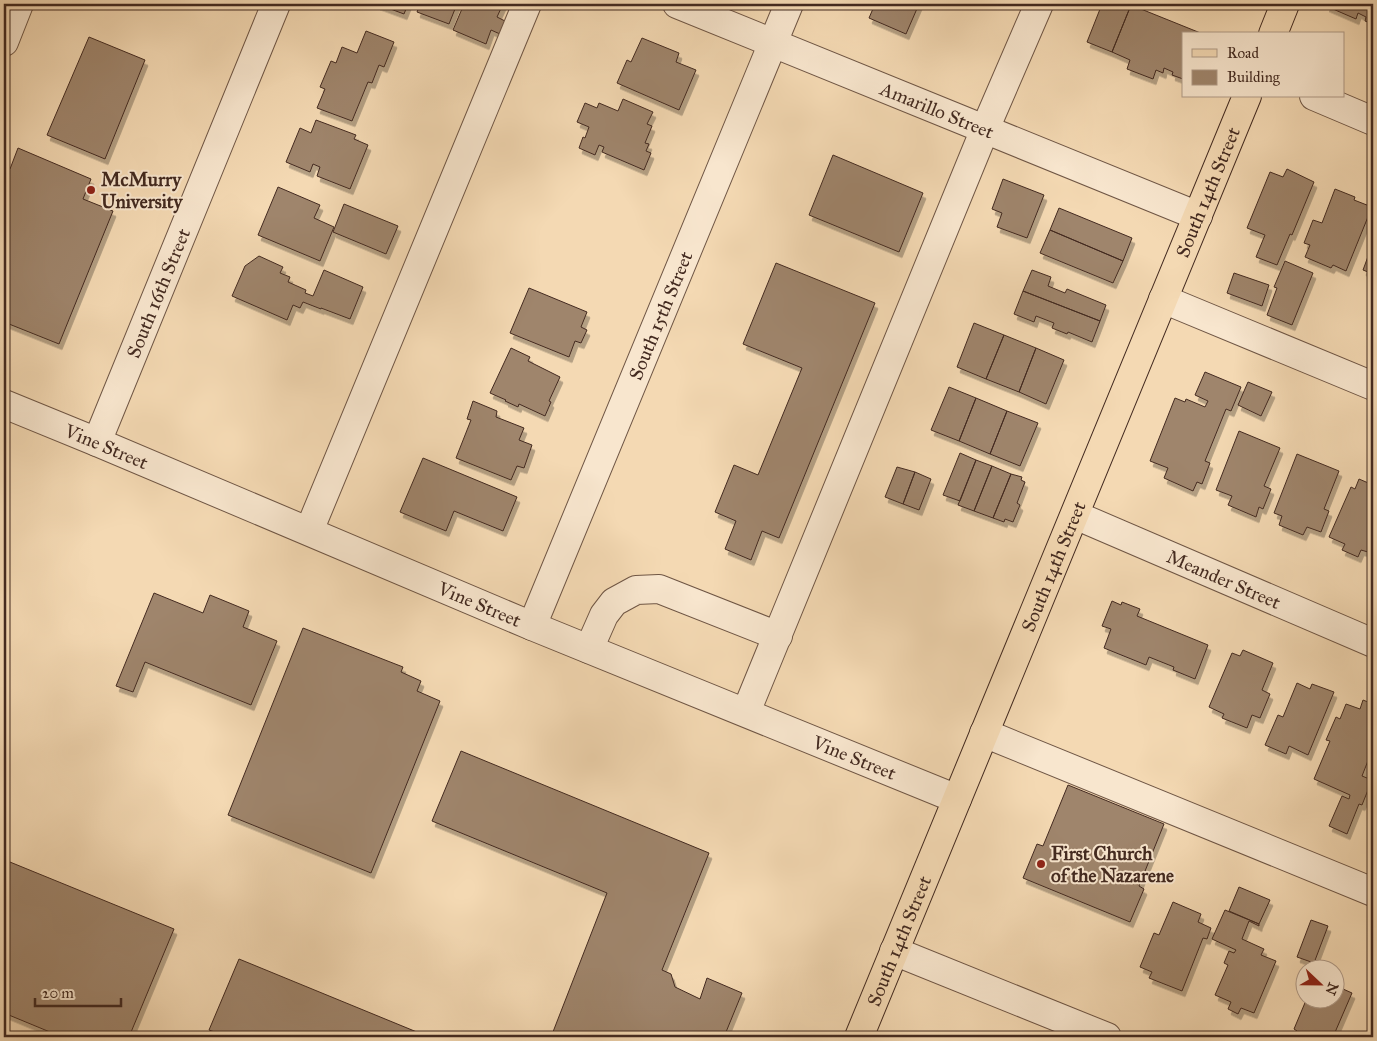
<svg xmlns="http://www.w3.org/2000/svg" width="1377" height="1041" font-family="'IM FELL Great Primer',serif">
	<defs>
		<filter id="shadow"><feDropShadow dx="3" dy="5.5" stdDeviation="0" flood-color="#0004"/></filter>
	</defs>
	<rect width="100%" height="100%" fill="#f4d9b3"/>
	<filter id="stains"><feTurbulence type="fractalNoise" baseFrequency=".004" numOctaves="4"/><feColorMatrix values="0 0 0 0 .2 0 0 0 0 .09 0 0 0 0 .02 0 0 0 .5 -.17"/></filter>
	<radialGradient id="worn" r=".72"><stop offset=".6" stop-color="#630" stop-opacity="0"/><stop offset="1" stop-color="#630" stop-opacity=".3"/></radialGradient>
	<!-- building -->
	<path fill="#9f856c" stroke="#432a20" filter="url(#shadow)" d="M377,4H408L404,14Z
		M420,4H457L449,24L417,12Z
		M464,4H503L497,17L505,21L500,34L491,30L486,44L453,30Z
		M875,4H919L906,34L869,18Z
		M1102,4H1126L1131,5L1112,52L1087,42Z
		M1328,4H1373V24L1365,21L1366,17L1358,13L1356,19L1326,6Z
		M1131,5L1203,34H1183V79L1172,75L1173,72L1164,68L1163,73L1156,70L1153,79L1127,69L1130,60L1112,52Z
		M366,31L394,42L384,67L379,65L372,83L368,82L352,121L317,108L325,89L320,87L331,61L336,63L342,47L357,53Z
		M89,37L145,60L105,159L47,135Z
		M642,38L679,53L676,62L696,70L679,110L617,83L627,60L631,62Z
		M623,99L653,112L647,124L652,126L645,143L649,144L646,151L651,153L644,170L602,152L604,147L599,145L595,155L579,148L583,137L585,138L589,127L577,122L585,103L597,108L599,103L618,111Z
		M316,120L356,135L354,139L368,145L350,189L317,176L320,167L313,164L310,172L286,162L300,128L311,133Z
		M18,148L91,179L83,199L113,211L59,344L4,322V167L10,169Z
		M833,155L923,193L899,252L809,215Z
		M1287,169L1314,182L1292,235L1290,234L1277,265L1256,257L1265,235L1247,228L1270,172L1283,177Z
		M1003,179L1044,195L1027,238L997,227L1002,213L992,209Z
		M278,187L320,205L314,218L334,227L320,261L258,235Z
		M1335,189L1355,197L1354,200L1372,207L1346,271L1333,265L1331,268L1305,257L1310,245L1304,243L1313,220L1322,223Z
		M344,204L398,226L386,254L333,232Z
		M1059,208L1132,238L1123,261L1050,230Z
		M1050,230L1123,261L1113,283L1040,253Z
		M1373,243V274L1363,270Z
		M259,256L283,267L280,273L290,277L288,282L306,290L305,293L313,296L324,270L363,287L350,319L321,308V309L303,302L300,308L293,305L287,320L232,296L245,266Z
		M1285,261L1313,273L1292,325L1267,315L1277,288L1274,287Z
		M776,263L875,303L779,538L762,531L751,560L725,549L736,521L715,512L734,465L758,475L802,368L743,344Z
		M1032,270L1051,277L1048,286L1065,293L1067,289L1106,305L1100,321L1023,291Z
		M1234,273L1269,285L1262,306L1227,293Z
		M529,288L587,312L581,327L587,330L581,343L575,341L569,357L510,333Z
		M1023,291L1100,321L1092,342L1068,332L1067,334L1052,328L1054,323L1036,316L1034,322L1014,314Z
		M974,323L1004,335L986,379L957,367Z
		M1004,335L1036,348L1019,392L986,379Z
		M511,348L530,357L528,361L560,377L549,401L551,402L545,416L519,404L518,407L505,401L506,400L490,393Z
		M1036,348L1064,360L1046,404L1019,392Z
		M1205,372L1241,387L1231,411L1226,409L1205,461L1210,463L1202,484L1197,482L1193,491L1164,478L1168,468L1150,461L1175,398L1185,402L1186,399L1205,407L1208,401L1195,395Z
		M1248,382L1272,392L1261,416L1238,405Z
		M949,387L976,398L959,441L931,430Z
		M976,398L1007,411L990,454L959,441Z
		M473,401L497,411L496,417L524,428L519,440L532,445L524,468L517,466L511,480L456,458L471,420L467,419Z
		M1007,411L1038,423L1020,466L990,454Z
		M1239,431L1280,448L1264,486L1271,489L1263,509L1259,507L1256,517L1228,505L1232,496L1216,490Z
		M960,453L976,460L960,501L943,495Z
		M1297,454L1339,471L1324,509L1329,511L1321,532L1307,527L1303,535L1279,525L1282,516L1274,513Z
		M423,458L517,497L503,531L454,511L446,531L400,512Z
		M976,460L992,466L974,511L958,505Z
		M992,466L1011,474L993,518L974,511Z
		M897,467L915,472L903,504L885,497Z
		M915,472L931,479L919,510L903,504Z
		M1011,474L1022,477L1021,480L1025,482L1017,503L1020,505L1013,522L1005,519L1004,522L993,518Z
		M1359,479L1373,485V541L1368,552L1361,550L1358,557L1342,550L1345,544L1329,537L1351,487L1355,489Z
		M154,593L203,613L210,595L249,611L243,627L277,641L251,705L145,662L133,692L116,686Z
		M1112,601L1121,605L1122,602L1140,609L1137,616L1208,645L1195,679L1173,670L1174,667L1149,657L1146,665L1104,648L1111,629L1102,626Z
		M303,628L403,667L401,672L421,681L417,691L440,701L371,873L228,815Z
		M1243,650L1273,663L1262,690L1270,694L1260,718L1252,715L1247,728L1222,718L1224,714L1209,707L1232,653L1240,656Z
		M1297,683L1310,689L1312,684L1334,692L1308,755L1289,746L1286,754L1265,745L1278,715L1283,717Z
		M1363,700L1373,704V748L1362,776L1372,780L1362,805L1359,804L1347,834L1329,826L1342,796L1349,799L1350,795L1314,779L1330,741L1326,740L1336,717L1340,719L1346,704L1360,709Z
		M461,751L709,853L662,970L671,974L675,987L700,999L707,978L742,993L724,1037H551L607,893L432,821Z
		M1068,785L1164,824L1139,886L1144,889L1130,922L1023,878L1037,844L1043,846Z
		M5,860L174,929L129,1037H62L4,1013V863Z
		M1239,887L1270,900L1259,924L1229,911Z
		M1173,902L1201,914L1198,922L1211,928L1207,939L1203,938L1182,991L1149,978L1152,972L1140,967L1154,933L1159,935Z
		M1225,910L1259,924V926L1249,921L1242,939L1264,949L1261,955L1276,961L1254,1013L1241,1008L1238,1014L1228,1009L1231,1002L1215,995L1228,965L1224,963L1229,951L1234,953L1236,950L1212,939Z
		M1311,920L1328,926L1314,963L1297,957Z
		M239,959L429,1037H228L209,1030Z
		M1334,985L1352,993L1333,1037H1294L1297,1031L1294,1029L1307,998H1334Z"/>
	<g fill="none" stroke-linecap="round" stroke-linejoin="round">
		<defs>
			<g id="minor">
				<path id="s1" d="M677,4L1198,216"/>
				<path d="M4,42L19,4"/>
				<path d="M1314,96L1373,121"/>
				<path d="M1163,299L1373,386"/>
				<path id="s2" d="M4,404L97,442L532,626L957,799"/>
				<path id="s3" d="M97,442L276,4"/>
				<path id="s4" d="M1075,515L1373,643"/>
				<path d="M309,531L527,4"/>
				<path id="s5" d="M532,626L789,4"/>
				<path d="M589,649L604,615L614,602L636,590L659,589L778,636"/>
				<path d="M746,712L985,129L1039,4"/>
				<path d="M984,733L1373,892"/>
				<path d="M894,951L1107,1037"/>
			</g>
			<g id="major">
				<path d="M1273,34L1285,4"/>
				<path id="s6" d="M859,1037L1247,96"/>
			</g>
		</defs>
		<!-- minor casing -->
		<use href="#minor" stroke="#6f5645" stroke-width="30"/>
		<!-- major casing -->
		<use href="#major" stroke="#432a20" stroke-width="30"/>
		<!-- minor -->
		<use href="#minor" stroke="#f8e6ce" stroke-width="28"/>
		<!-- major -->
		<use href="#major" stroke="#f4d9b3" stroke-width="28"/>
	</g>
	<!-- markers -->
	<g fill="#8f2418" stroke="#f8e6ce" stroke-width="2">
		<circle cx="91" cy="190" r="5"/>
		<circle cx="1041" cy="864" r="5"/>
	</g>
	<g text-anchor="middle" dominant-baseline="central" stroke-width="4" stroke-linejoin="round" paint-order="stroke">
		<!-- street labels -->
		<g font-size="19" fill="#432a20" stroke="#f8e6ce">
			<text stroke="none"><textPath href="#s1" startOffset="281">Amarillo Street</textPath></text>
			<text stroke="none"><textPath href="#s6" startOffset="914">South 14th Street</textPath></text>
			<text stroke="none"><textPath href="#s3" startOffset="161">South 16th Street</textPath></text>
			<text stroke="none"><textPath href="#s5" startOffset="336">South 15th Street</textPath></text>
			<text stroke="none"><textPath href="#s2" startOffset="111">Vine Street</textPath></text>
			<text stroke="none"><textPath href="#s6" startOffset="509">South 14th Street</textPath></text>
			<text stroke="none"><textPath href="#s4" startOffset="162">Meander Street</textPath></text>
			<text stroke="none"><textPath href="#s2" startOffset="516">Vine Street</textPath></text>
			<text stroke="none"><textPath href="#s2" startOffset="921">Vine Street</textPath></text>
			<text stroke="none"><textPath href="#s6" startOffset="104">South 14th Street</textPath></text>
		</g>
		<!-- poi labels -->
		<g font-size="19" font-weight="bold" fill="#432a20" stroke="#f8e6ce" text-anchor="start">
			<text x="101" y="179">McMurry<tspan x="101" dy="22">University</tspan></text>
			<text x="1051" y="853">First Church<tspan x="1051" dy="22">of the Nazarene</tspan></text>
		</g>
	</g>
	<!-- margin -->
	<rect width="1377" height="1041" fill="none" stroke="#f4d9b3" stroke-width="20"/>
	<rect x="5" y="5" width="1367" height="1031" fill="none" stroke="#432a20" stroke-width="2.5"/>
	<rect x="10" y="10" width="1357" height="1021" fill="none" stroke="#432a20"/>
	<!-- legend -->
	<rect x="1182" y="32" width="162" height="65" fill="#f8e6ce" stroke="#b09b88"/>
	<rect x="1192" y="49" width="25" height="8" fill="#f4d9b3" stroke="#b09b88"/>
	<text x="1227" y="58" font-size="15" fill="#432a20">Road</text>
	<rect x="1192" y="70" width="25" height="15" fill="#9f856c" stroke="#b09b88"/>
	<text x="1227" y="82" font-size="15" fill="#432a20">Building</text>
	<!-- north arrow -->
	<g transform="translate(1320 984) rotate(112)"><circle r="24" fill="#f8e6ce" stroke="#b09b88"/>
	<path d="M0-4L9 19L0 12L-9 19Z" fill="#8f2418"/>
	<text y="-8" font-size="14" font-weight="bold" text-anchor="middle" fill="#432a20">N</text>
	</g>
	<!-- scale -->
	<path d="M35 998v8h86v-8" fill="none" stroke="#432a20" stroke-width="2.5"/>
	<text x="42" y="998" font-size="15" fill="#432a20" stroke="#f8e6ce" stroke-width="4" paint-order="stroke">20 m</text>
	<rect width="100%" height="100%" filter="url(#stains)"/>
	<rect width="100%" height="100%" fill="url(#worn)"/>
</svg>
